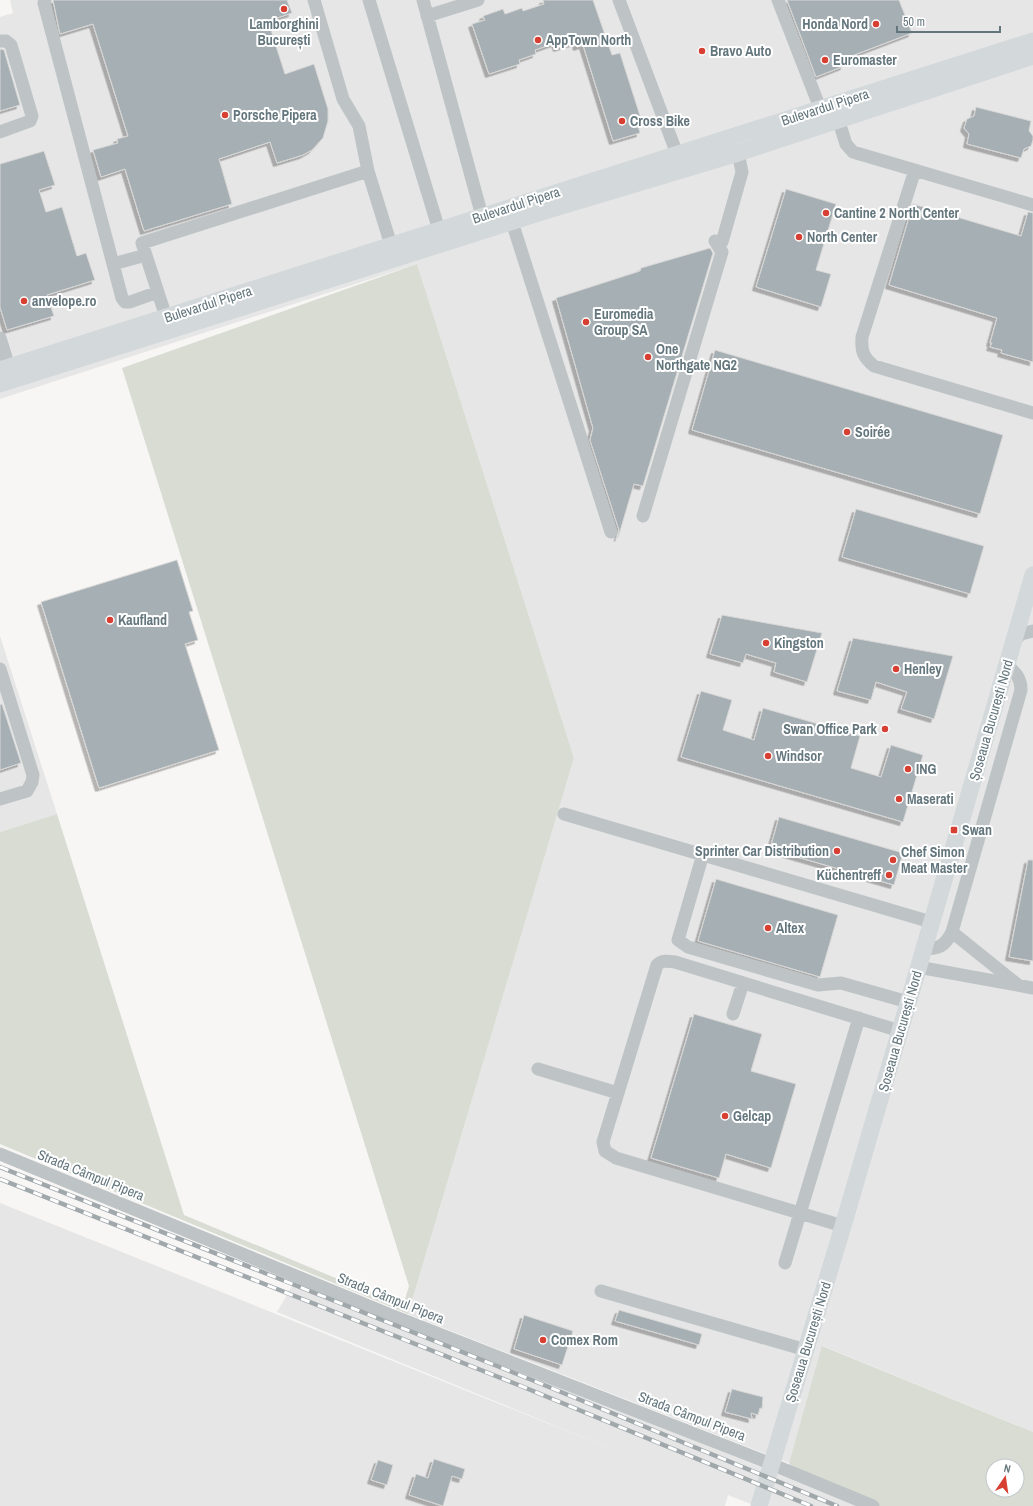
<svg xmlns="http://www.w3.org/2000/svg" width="1033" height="1506" font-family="'Archivo Narrow',sans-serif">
	<defs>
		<filter id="shadow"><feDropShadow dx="-3.5" dy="3.5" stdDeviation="0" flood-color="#0004"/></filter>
	</defs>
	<rect width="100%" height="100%" fill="#f7f6f4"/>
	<!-- built -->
	<path fill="#e5e6e5" d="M10,0H1033V1432L823,1346L789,1463L408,1314L574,758L417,264L0,399V17L13,13Z
		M0,636L57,814L0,832Z
		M0,1203L634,1458L277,1312L295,1281L858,1506H756L728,1495L725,1506H0Z"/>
	<!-- green -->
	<path fill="#d8dcd3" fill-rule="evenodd" d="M417,264L574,758L408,1314L0,1144V832L57,814L184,1215L403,1306L409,1286L122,368Z
		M822,1346L1033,1432V1506H858L805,1484L789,1463ZM993,1466H1017V1490H993Z"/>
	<!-- building -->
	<path fill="#a6afb3" stroke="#d8d8d7" filter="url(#shadow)" d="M53,0H287L292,13L268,21L285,74L314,64L328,109V121L323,138L312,150L303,155L277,163L270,142L219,159L232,204L144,231L125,169L101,177L93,150L118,143L117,139L128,136L93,24L60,34Z
		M543,0H593L612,55L620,53L643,125L638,126L640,133L613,141L583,45L577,47L576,42L557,48L555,43L535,50L536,54L519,60L520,64L489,74L472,24L485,20L483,16L503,9L505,14L522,8L523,11L544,4Z
		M787,0H899L912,33L841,60L844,66L816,77Z
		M0,49L4,50L20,105L0,111Z
		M976,107L1031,121L1029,131L1033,136V140L1031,146L1024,149L1021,158L967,144L969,134L964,128L967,119L974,116Z
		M44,151L55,185L39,190L46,212L62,207L77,256L86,253L95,280L47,295L54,316L7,330L0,307V164Z
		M786,189L836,204L816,270L831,274L821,307L756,287Z
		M913,204L1021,236L1028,212L1033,213V362L1001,353L1002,350L990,347L992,343H990L997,318L889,285Z
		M710,248L713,253L643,486L634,484L618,538L619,530L590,440L593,428L556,298L640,271L641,268Z
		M715,350L1003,435L980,514L692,430Z
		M856,509L984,546L970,594L842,557Z
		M177,560L193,611L189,612L198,640L185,644L219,750L99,788L41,602Z
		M722,615L822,633L807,682L774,672L776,663L746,654L743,663L710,654Z
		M853,638L953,656L934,719L901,709L907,692L876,682L871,700L837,691Z
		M701,691L732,700L723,730L754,740L763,708L860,736L851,768L881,777L891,745L923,755L903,822L681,757Z
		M2,704L21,763L0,770V705Z
		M779,817L903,853L894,885L770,849Z
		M1028,860H1033V961L1009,957Z
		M716,879L838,915L820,977L698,941Z
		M694,1014L762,1034L751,1071L796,1084L771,1168L726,1154L719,1178L651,1158Z
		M619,1310L702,1334L699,1345L615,1321Z
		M524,1315L573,1331L562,1365L514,1349Z
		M732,1389L763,1397L762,1409L760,1408L758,1415L751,1413L752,1419L725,1412Z
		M434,1459L465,1469L462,1479L452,1476L443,1506L409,1495L416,1474L428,1478Z
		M378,1460L393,1465L387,1485L371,1480Z"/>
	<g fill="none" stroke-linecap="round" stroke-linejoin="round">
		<!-- minor -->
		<path stroke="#bec4c6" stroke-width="13" d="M45,0L44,3L122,298L125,302H130L158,292
			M314,0L343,99L359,126L368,171L391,245
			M369,0L439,230
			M423,0L482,216
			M619,0L677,154
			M778,0L820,108
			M427,16L478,0
			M0,41H6L11,45L32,116L30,121L0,132
			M838,119L846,144L853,152L1033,205
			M915,170L862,337C861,351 863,357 874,366L1033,413
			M512,222L611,532
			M722,242L742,172L738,153
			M113,264L146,255
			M166,317L142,243L368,171
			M0,338L9,367
			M643,516L722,252L715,241
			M1014,641L1021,634L1033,631
			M0,669L33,775L32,782L27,791L0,799
			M564,814L931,922
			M703,854L678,940L688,947L818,985L841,983L908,1002
			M952,932L1018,985
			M923,949C939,949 945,946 952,932L1021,690C1021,678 1016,673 1007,665
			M918,967L1033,988
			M733,1014L743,983
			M538,1069L618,1093
			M0,1154L393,1316L759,1459L873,1506
			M843,1226L616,1158L605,1151L603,1142L657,965C662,960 668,961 675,962L900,1031
			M785,1263L859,1018
			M601,1291L806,1350"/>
		<!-- major -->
		<path stroke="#d3d8da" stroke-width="17" d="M0,370L1033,41
			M0,384L545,211L738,153L1033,56
			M759,1506L843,1226L1033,575"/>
		<defs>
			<path id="rail" d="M0,1167L532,1380L837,1506
				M0,1179L521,1386L811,1506"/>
		</defs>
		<!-- rail casing -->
		<use href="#rail" stroke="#a0a8ac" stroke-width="4.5"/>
		<!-- rail -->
		<use href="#rail" stroke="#fff" stroke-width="3" stroke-dasharray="9" stroke-linecap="butt"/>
	</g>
	<!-- markers -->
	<g fill="#d83f33" stroke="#fff" stroke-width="1.5">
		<circle cx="284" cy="9" r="4"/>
		<circle cx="876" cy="24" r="4"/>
		<circle cx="538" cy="40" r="4"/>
		<circle cx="702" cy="51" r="4"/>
		<circle cx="825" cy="60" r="4"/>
		<circle cx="225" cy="115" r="4"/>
		<circle cx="622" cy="121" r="4"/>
		<circle cx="826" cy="213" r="4"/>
		<circle cx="799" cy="237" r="4"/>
		<circle cx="24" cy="301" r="4"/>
		<circle cx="586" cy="322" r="4"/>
		<circle cx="648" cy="357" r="4"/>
		<circle cx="847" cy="432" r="4"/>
		<circle cx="110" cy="620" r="4"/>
		<circle cx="766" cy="643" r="4"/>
		<circle cx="896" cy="669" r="4"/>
		<circle cx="885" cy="729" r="4"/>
		<circle cx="768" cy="756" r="4"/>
		<circle cx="908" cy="769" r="4"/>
		<circle cx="899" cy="799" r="4"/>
		<rect x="950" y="826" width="8" height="8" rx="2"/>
		<circle cx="837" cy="851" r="4"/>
		<circle cx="893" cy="860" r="4"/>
		<circle cx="889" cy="875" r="4"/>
		<circle cx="768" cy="928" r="4"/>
		<circle cx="725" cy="1116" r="4"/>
		<circle cx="543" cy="1340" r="4"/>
	</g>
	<g text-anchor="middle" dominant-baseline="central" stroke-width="4" stroke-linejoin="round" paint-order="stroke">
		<!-- poi labels -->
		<g font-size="14" font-weight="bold" fill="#64767d" stroke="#fff" text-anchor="start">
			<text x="284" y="24" text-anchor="middle">Lamborghini<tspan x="284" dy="16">București</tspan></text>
			<text x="868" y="24" text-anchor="end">Honda Nord</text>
			<text x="546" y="40">AppTown North</text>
			<text x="710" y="51">Bravo Auto</text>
			<text x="833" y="60">Euromaster</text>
			<text x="233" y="115">Porsche Pipera</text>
			<text x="630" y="121">Cross Bike</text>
			<text x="834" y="213">Cantine 2 North Center</text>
			<text x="807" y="237">North Center</text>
			<text x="32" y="301">anvelope.ro</text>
			<text x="594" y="314">Euromedia<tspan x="594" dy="16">Group SA</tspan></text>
			<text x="656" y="349">One<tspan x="656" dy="16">Northgate NG2</tspan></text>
			<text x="855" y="432">Soirée</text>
			<text x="118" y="620">Kaufland</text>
			<text x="774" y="643">Kingston</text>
			<text x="904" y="669">Henley</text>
			<text x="877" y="729" text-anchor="end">Swan Office Park</text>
			<text x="776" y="756">Windsor</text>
			<text x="916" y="769">ING</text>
			<text x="907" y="799">Maserati</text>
			<text x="962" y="830">Swan</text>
			<text x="829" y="851" text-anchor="end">Sprinter Car Distribution</text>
			<text x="901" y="852">Chef Simon<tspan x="901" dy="16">Meat Master</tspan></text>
			<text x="881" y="875" text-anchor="end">Küchentreff</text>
			<text x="776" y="928">Altex</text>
			<text x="733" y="1116">Gelcap</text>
			<text x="551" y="1340">Comex Rom</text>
		</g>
		<!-- street labels -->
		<g font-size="14" fill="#64767d" stroke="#fff">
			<text transform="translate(825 107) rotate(-18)">Bulevardul Pipera</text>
			<text transform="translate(516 205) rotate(-18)">Bulevardul Pipera</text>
			<text transform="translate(208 304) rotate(-18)">Bulevardul Pipera</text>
			<text transform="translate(991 720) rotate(-74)">Șoseaua București Nord</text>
			<text transform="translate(900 1031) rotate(-74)">Șoseaua București Nord</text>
			<text transform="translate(91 1175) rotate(22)">Strada Câmpul Pipera</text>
			<text transform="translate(391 1298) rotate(22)">Strada Câmpul Pipera</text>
			<text transform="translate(808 1342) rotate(-73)">Șoseaua București Nord</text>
			<text transform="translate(692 1416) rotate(21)">Strada Câmpul Pipera</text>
		</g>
	</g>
	<!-- north arrow -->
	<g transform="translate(1005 1478) rotate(13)"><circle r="19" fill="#ffffff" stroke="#c1c8cb"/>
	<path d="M0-3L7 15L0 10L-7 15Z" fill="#d83f33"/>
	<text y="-6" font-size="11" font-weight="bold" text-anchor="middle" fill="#64767d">N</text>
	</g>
	<!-- scale -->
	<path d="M897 26v6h103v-6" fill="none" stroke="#64767d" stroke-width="2"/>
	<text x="903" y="26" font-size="12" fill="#64767d" stroke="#ffffff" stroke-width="3" paint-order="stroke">50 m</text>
</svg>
